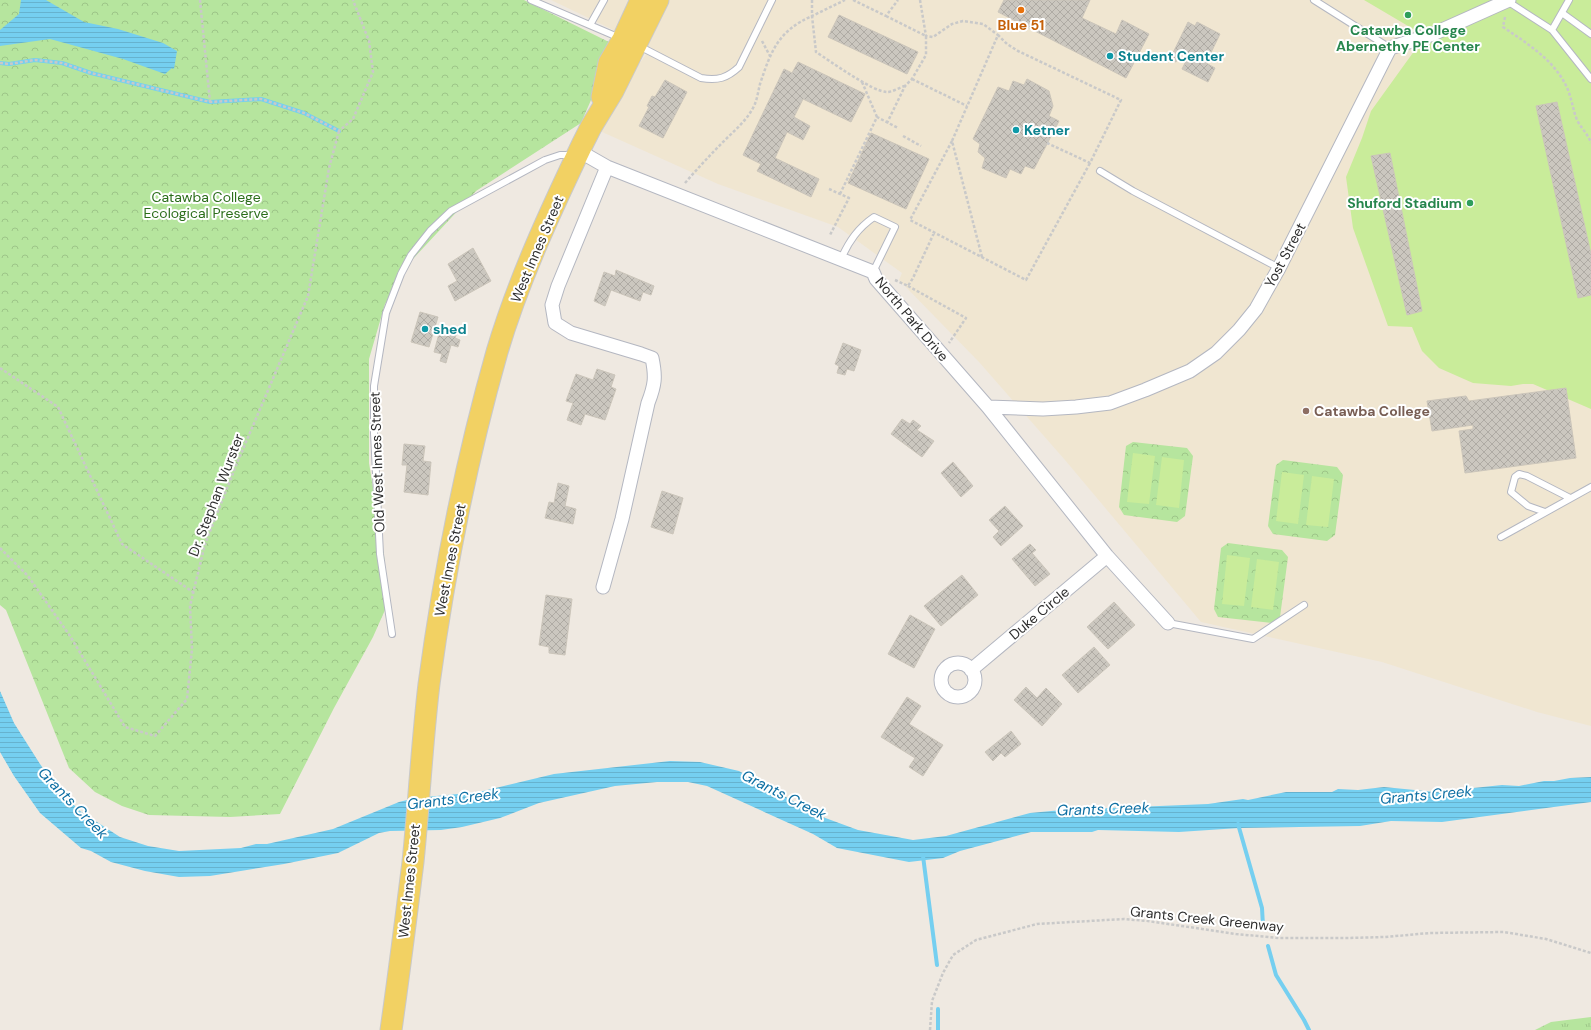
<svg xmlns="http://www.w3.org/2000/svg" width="1591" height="1030" font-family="'DM Sans',sans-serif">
	<defs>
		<pattern id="grass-tufts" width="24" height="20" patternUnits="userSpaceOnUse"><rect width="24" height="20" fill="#b6e59e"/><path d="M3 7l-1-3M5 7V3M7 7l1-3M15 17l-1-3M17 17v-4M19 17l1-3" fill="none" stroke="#9dc588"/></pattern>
		<pattern id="forest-crowns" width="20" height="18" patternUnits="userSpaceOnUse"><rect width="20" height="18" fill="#b6e59e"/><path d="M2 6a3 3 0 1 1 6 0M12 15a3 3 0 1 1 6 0" fill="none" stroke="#9dc588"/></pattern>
		<pattern id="water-rules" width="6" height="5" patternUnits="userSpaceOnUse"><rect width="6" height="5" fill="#75cff0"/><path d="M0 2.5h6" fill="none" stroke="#66b2ce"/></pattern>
		<pattern id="building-cross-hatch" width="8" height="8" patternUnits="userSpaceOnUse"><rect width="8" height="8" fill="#cbc7bf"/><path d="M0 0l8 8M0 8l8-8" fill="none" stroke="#afaba4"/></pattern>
	</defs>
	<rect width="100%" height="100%" fill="#efe9e1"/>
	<!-- education -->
	<path fill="#f0e6d1" d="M551,0H1591V726L1537,712L1382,662L1201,622L1065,460L979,362L899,280L902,273L838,227L718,184L591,127L651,48Z"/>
	<!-- grass -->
	<path fill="url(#grass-tufts)" d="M1591,1017V1030H1535L1551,1022Z"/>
	<!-- forest -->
	<path fill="url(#forest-crowns)" d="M0,0H524L615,45L581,123L476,191L412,260L385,304L369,359V463L385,562V610L373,637L334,708L280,814L230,817L149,815L122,806L95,792L69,768L6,610L0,605Z
		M1133,442L1187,448L1193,456L1185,516L1177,522L1124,515L1119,507L1126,446Z
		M1283,460L1337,467L1343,475L1335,535L1327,541L1273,534L1268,526L1276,465Z
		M1228,543L1282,550L1288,557L1280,617L1272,623L1218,617L1214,609L1221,548Z"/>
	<!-- pitch -->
	<path fill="#c9ec9a" d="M1364,0H1591V409L1533,384H1523L1511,386L1473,383L1439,368L1422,351L1412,327L1388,326L1353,228L1346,177L1362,138L1371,111L1425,36Z
		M1133,453L1155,456L1149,504L1127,502Z
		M1162,457L1184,460L1179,508L1156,505Z
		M1282,472L1304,475L1298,524L1276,521Z
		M1312,476L1334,479L1328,527L1306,525Z
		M1227,555L1250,558L1244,606L1222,604Z
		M1257,559L1279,562L1273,610L1251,607Z"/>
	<!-- water -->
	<path fill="url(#water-rules)" d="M21,0H46L84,22L118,29L163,43L177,51L174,69L172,68L165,74L123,59L50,39L0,46V30L19,14Z
		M0,691L14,723L40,764L59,790L80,811L120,837L148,846L179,851L241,848L256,844H267L333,829L399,802L415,798L479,792L554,774L670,761L700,762L739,771L820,816L858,830L913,840L946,836L1030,813L1062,810L1208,804L1243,799L1248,800L1286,792H1332L1338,789L1358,790L1384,787L1435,792L1502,785L1519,786L1544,781H1554L1570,778L1591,777V802L1442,822L1391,821L1360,826L1239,828L1179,832L1098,830L1092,832H1031L960,851L943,858L909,862L837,848L813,834L707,786L688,782H657L615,786L539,803L500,818L462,827L441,830L390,831L379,833L338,853L284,864L210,876L179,877L145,871L111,862L91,851L81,848L40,813L14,776L0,752Z"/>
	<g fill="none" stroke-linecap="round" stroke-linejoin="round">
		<!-- stream -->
		<path stroke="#75cff0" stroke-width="4" d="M0,63L9,64L35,60L62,63L91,73L210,102L261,99L304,113L339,131
			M1238,824L1262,908L1263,926
			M923,856L937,965
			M1268,946L1276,975L1304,1020L1309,1030
			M938,1009V1030"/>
	</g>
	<!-- building -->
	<path fill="url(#building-cross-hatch)" stroke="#cbc5ba" d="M1004,0H1090L1082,18L1116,34L1122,20L1149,34L1126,78L998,12Z
		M839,15L918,52L907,74L828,37Z
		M1188,22L1195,26L1197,22L1220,34L1206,63L1215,68L1208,82L1182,69L1189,55L1181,51L1176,62L1170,59Z
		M798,62L865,94L851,122L803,99L794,117L810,126L803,140L787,132L775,158L819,179L811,197L757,171L761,164L743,155L784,69L792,73Z
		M1027,79L1049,91L1053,106L1049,116L1059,121L1034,169L1025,166L1021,174L1010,169L1006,178L982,168L985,158L978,152L980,144L973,139L998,87L1009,91L1013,81L1024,85Z
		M665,80L687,92L663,138L639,126L649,107L647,106L652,96L655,97Z
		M1557,102L1591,254V295L1578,298L1536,106Z
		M871,133L929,159L906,209L848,183Z
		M1390,153L1422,311L1407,315L1371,156Z
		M473,248L491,281L455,301L448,286L457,281L448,264Z
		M616,270L654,286L651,295L643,292L640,301L611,290L605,306L594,301L604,272L615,276Z
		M420,312L438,317L429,347L411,342Z
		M447,327L458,330L455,338L460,340L458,347L451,345L446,363L440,361L442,354L434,352L440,330Z
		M843,343L861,350L854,371L847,369L845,375L837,373L839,366L835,364Z
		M597,369L615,375L611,387L616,389L605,420L585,414L581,425L567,420L573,403L566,401L576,374L593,380Z
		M1566,388L1576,458L1465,473L1459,431L1473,429V425L1432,431L1427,401L1466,396L1469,401Z
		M902,419L910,424L913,420L921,426L917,430L934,441L922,457L891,434Z
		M404,444L425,446L423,461L431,462L428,495L404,492L407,465H402Z
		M953,462L973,486L961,497L941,473Z
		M558,483L569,486L565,506L576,509L573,524L545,518L549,502L554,503Z
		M662,491L683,498L673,534L651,527Z
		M1005,506L1023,526L1001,546L993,537L999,531L989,520Z
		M1030,544L1036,550L1032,553L1050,574L1035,586L1012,559Z
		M962,575L978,595L941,626L924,606Z
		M546,595L572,599L565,655L549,653V647L539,645Z
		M1114,602L1135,625L1108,649L1087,627Z
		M910,615L935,629L914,668L888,654Z
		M1094,647L1110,665L1078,693L1062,675Z
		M1026,687L1037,698L1046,688L1062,704L1042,726L1014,700Z
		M907,697L921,706L909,724L943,745L923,776L909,767L915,758L881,737Z
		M1011,731L1021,744L1005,757L1001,753L993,761L985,752Z"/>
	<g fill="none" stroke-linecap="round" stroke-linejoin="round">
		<defs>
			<path id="lane" d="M531,0L620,38
				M1314,0L1390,48
				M1507,1L1552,30L1569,0
				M1562,13L1591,34
				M590,25L604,0
				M1552,30L1591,79
				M639,46L701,78C718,81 727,78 739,67L772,0
				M1100,171L1133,191L1279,268
				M841,259C849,241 858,228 874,217L895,227L873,272
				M1545,512L1528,506L1511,492L1515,477L1519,474L1527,476L1570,498
				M1501,537L1591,487
				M1168,623L1253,639L1304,605
				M392,634L380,554L374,433V386L386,313L401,274L411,255L430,231L451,211L545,160L560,155H572"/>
			<path id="street" d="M579,151L607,167L873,272L876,279L988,407L1107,556L1168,623
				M988,407L1043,409L1076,407L1110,403L1145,390L1190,371L1216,353L1239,330L1256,309L1279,268L1390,48L1433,34L1509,0
				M603,587L622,519L648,403C655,385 656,377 652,358L641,354L571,333L555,323L552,305L558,286L607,167
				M941 680a17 17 0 1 1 34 0a17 17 0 1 1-34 0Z
				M971,670L1107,556"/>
			<path id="primary" d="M602,97L609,63L623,39L641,0
				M391,1030C399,974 406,918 413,862C419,803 422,743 429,684C444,573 466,461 497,352C518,281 550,212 582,145L591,127L613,91L658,0"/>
		</defs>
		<!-- lane casing -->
		<use href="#lane" stroke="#b4b7c1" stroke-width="8"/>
		<!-- street casing -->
		<use href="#street" stroke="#b4b7c1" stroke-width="15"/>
		<!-- primary casing -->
		<use href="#primary" stroke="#c9c9c9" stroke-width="23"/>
		<!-- path -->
		<path stroke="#c9c9c9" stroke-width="2.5" stroke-dasharray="3 2" stroke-linecap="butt" d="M200,0L210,102
			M812,0V16L845,0
			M853,0L886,16L898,0
			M920,0L926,36L933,37L952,24L963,21L983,24L998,35
			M886,16L926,36V55L912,79L905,86L887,123
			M1505,17L1503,27C1528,44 1556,61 1568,90C1572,100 1573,110 1577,120C1581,128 1588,134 1591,143
			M762,41L770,56
			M0,63L9,64L35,60L62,63L91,73L210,102L261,99L304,113L339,131L353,119L373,72L369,41L353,0
			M912,79L967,106
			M862,82L877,117
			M903,136L921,146
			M952,141L910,220L1026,280L1090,163
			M685,183C698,168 711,154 725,140C735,130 746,121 753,108C757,101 758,92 760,84C771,51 778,31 812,16L816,52C830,61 873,92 887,92C893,92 900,87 905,86
			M829,189L849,198L830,235
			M840,194L877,117L898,128
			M982,257L952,141L998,35L1007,44L1018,51L1121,100L1090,163L1047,143
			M895,280L908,286L913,278L934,233
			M908,286L966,318L949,343
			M0,368L58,407L122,544L193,592
			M0,548L28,576L70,636L125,727L155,736L187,699L192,649L190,606L205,544L235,468L308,296L329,168L339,131
			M930,1030L932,1001L943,973L953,955L976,940L1037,924L1124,919L1148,921L1236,934L1279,938H1347L1385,937L1430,933L1504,932L1546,939L1591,953"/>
		<!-- lane -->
		<use href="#lane" stroke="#fff" stroke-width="6"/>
		<!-- street -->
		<use href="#street" stroke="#fff" stroke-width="13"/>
		<!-- primary -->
		<use href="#primary" stroke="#f2d163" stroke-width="21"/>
	</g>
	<!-- markers -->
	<circle fill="#e8710a" stroke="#fff" stroke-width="1.5" cx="1021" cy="10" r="4"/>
	<g fill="#2e9e5b" stroke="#fff" stroke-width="1.5">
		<circle cx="1408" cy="15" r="4"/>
		<circle cx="1470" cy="203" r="4"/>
	</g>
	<g fill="#0f9aa8" stroke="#fff" stroke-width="1.5">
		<circle cx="1110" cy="56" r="4"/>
		<circle cx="1016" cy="130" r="4"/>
		<circle cx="425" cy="329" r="4"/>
	</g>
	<circle fill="#8d6e63" stroke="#fff" stroke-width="1.5" cx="1306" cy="411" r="4"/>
	<g text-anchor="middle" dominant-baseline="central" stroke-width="4" stroke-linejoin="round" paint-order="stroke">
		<!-- food labels -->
		<g font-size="14" font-weight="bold" fill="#c56008" stroke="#fff">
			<text x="1021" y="25">Blue 51</text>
		</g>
		<!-- leisure labels -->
		<g font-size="14" font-weight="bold" fill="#27864d" stroke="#fff">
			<text x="1408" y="30">Catawba College<tspan x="1408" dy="16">Abernethy PE Center</tspan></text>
			<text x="1462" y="203" text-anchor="end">Shuford Stadium</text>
		</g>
		<!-- culture labels -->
		<g font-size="14" font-weight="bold" fill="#0d838f" stroke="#fff" text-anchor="start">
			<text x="1118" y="56">Student Center</text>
			<text x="1024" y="130">Ketner</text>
			<text x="433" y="329">shed</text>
		</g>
		<!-- park labels -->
		<g font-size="14" fill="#2c6e1b" stroke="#fff">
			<text x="206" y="197">Catawba College<tspan x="206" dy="16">Ecological Preserve</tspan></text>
		</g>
		<!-- street labels -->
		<g font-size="14" fill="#2e2e2e" stroke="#fff">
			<text transform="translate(537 249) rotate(-67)">West Innes Street</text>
			<text transform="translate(1285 255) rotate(-62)">Yost Street</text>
			<text transform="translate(912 319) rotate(50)">North Park Drive</text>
			<text transform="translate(377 462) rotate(-92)">Old West Innes Street</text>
			<text transform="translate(216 495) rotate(-69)">Dr. Stephan Wurster</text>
			<text transform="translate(450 560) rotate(-79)">West Innes Street</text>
			<text transform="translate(1039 613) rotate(-40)">Duke Circle</text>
			<text transform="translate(409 881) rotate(-84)">West Innes Street</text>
			<text transform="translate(1207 919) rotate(6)">Grants Creek Greenway</text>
		</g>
		<!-- education labels -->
		<g font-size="14" font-weight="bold" fill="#785e54" stroke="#fff" text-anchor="start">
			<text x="1314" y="411">Catawba College</text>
		</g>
		<!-- water labels -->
		<g font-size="15" font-style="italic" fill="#0d6fa3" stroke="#fff">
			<text transform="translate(784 795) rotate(27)">Grants Creek</text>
			<text transform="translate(1426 795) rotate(-5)">Grants Creek</text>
			<text transform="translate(453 799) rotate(-7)">Grants Creek</text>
			<text transform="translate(73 803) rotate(46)">Grants Creek</text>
			<text transform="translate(1103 809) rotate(-2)">Grants Creek</text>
		</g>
	</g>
</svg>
